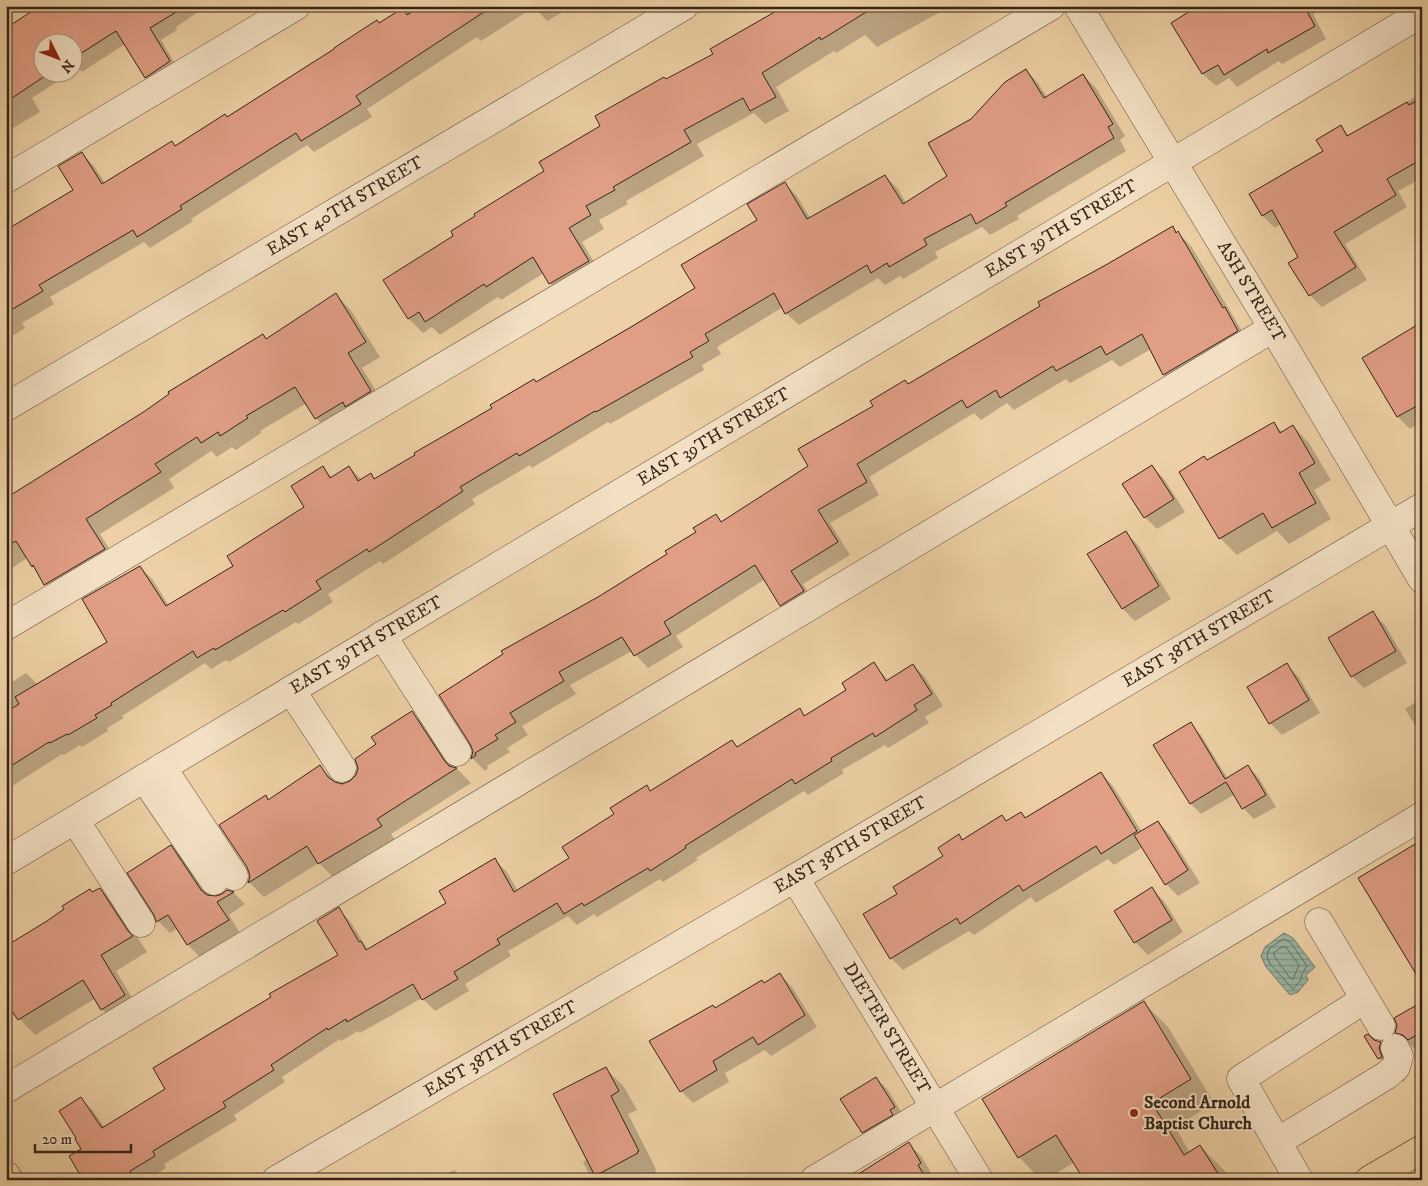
<svg xmlns="http://www.w3.org/2000/svg" width="1428" height="1186" font-family="'IM FELL DW Pica',serif">
	<defs>
		<pattern id="water-rules" width="6" height="5" patternUnits="userSpaceOnUse" patternTransform="scale(1.25)"><rect width="6" height="5" fill="#99b7a5"/><path d="M0 2.5h6" fill="none" stroke="#7e9586"/></pattern>
	</defs>
	<rect width="100%" height="100%" fill="#edd0a5"/>
	<filter id="stains"><feTurbulence type="fractalNoise" baseFrequency=".004" numOctaves="4"/><feColorMatrix values="0 0 0 0 .2 0 0 0 0 .09 0 0 0 0 .02 0 0 0 .5 -.17"/></filter>
	<radialGradient id="worn" r=".72"><stop offset=".6" stop-color="#630" stop-opacity="0"/><stop offset="1" stop-color="#630" stop-opacity=".3"/></radialGradient>
	<!-- water -->
	<path fill="url(#water-rules)" stroke="#717c6d" d="M1284,933L1293,938L1315,967L1306,975L1308,980L1298,992L1290,995L1266,967L1261,956L1265,947Z"/>
	<!-- shadow -->
	<path fill="#0003" d="M101,6H207L176,27L177,30L161,40L181,74L157,89L146,77L125,44L82,72L78,68L72,72V42H42V72H72L32,98L40,112L6,132V29Z
		M407,6H573L547,21L534,7L481,41L477,37L367,109L372,117L314,152L307,145L191,219L193,221L150,248L144,242L50,297L54,304L22,323L25,328L6,340V245L75,190L82,154L94,166L105,183L172,142L176,147L227,118Z
		M800,6H937L940,12L877,47L865,35L836,53L834,51L776,87L789,111L765,124L754,113L697,144L704,156L626,201L628,204L599,220L604,229L582,242L602,275L564,297L550,283L544,273L501,300L498,297L440,335L432,327L423,333L409,319L385,280L455,236L545,171L602,127L666,80Z
		M1213,6H1327L1313,14L1326,39L1282,64L1279,61L1237,87L1229,78L1216,86L1203,74L1175,27Z
		M1026,70L1038,83L1047,97L1083,75L1096,88L1125,136L1120,140L1126,151L1017,216L1019,219L990,235L982,227L935,252L938,258L903,279L900,276L885,285L878,278L799,325L786,313L783,307L717,347L721,354L702,365L704,370L610,424L608,422L532,468L530,465L472,499L475,504L383,564L380,561L328,594L333,602L298,624L296,622L229,662L226,660L211,669L205,663L122,716L124,718L107,728L108,731L82,747L80,745L64,755L62,754L6,790V686L26,673L38,685L109,642L140,567L153,580L169,606L234,567L306,507L323,468L333,478L349,467L362,480L370,475L375,479L696,288L758,220L785,184L797,196L810,218L885,176L898,189L906,203L949,177L971,120Z
		M1422,93V178L1398,191L1407,207L1345,244L1367,280L1322,307L1310,295L1300,257L1281,224L1275,228L1263,216L1251,195L1325,152L1341,127L1349,136Z
		M1172,227L1191,246L1250,344L1176,387L1164,375L1151,349L1120,367L1112,360L1070,383L1066,379L1014,410L1007,403L981,420L974,413L869,477L879,495L830,523L850,555L803,584L815,604L794,618L781,605L765,579L676,636L683,647L648,668L632,651L570,685L576,694L522,726L528,735L507,748L510,752L487,766L488,768L485,771L472,758L474,751L598,598L668,554L697,532L716,515L723,523L809,467L875,406Z
		M336,295L350,309L380,357L362,368L385,406L331,433L316,418L307,403L260,431L261,433L236,450L232,447L217,457L211,451L169,479L174,488L100,534L119,564L60,599L45,584L27,558L6,572V500L266,340Z
		M1422,353V422L1410,429L1398,417Z
		M1273,423L1282,432L1293,426L1309,443L1331,480L1314,490L1331,519L1289,544L1277,531L1237,555L1220,538L1208,461Z
		M1152,466L1164,479L1185,512L1157,529L1145,517Z
		M1126,533L1138,545L1171,599L1135,621L1123,609L1089,555Z
		M1373,613L1385,625L1407,663L1364,688L1352,676Z
		M874,664L889,681L913,665L925,677L943,706L925,717L929,723L888,748L885,745L842,770L844,773L808,795L804,791L696,858L698,860L663,882L660,879L597,917L594,914L577,925L568,916L508,951L511,956L465,984L469,991L435,1011L422,998L360,1033L358,1031L341,1041L340,1039L282,1077L285,1082L234,1115L237,1120L164,1164L166,1168L147,1180H85L81,1099L93,1111L105,1128L167,1089L273,998L340,955L338,909L350,921L368,950L448,903L495,860L507,872L518,891L571,858L647,787L651,792L732,742L738,747L799,710L806,716L847,690Z
		M1286,665L1299,677L1320,713L1282,735L1270,723Z
		M1422,698V736L1405,709Z
		M412,713L427,728L453,768L457,769L471,783L391,834L396,841L334,878L319,863L264,897L249,882L265,797L269,801L320,767L336,783L342,785L351,782L357,776L377,744Z
		M1190,724L1201,735L1228,779L1248,767L1259,778L1276,807L1254,819L1243,808L1235,794L1201,814L1191,804L1155,745Z
		M1101,773L1113,786L1142,832L1158,822L1170,835L1200,883L1178,896L1166,884L1143,847L1114,865L1108,859L1036,903L1031,897L974,935L969,931L903,970L891,958L899,894L944,856L958,836L963,841L1007,822L1021,813L1027,819Z
		M171,847L183,859L208,896L216,898L227,891L234,893L245,904L229,915L240,933L200,957L188,945L178,928L170,933L158,921Z
		M100,889L116,905L147,952L116,971L140,1011L118,1025L102,1009L96,998L35,1035L15,1014L6,1019V947Z
		M1152,889L1164,901L1183,932L1148,955L1135,942Z
		M780,975L792,987L817,1027L771,1056L765,1050L725,1073L729,1082L693,1103L681,1091L716,1010Z
		M1144,1003L1168,1027L1214,1103L1175,1127L1190,1153L1200,1146L1224,1170L1230,1180H1086L1075,1162L1045,1180H1041L1019,1157Z
		M1422,1003V1056L1396,1032L1398,1025Z
		M1373,1041L1381,1043L1404,1067L1403,1072L1405,1081L1403,1082L1379,1058Z
		M606,1069L624,1087L637,1110L628,1114L656,1169L655,1170L660,1180H592L583,1162L588,1159Z
		M876,1078L888,1090L906,1120L874,1144L862,1131Z
		M908,1143L921,1156L933,1176L929,1178L931,1180H872L881,1162L880,1160Z
		M454,1170L464,1180H437Z"/>
	<g fill="none" stroke-linecap="round" stroke-linejoin="round">
		<!-- shore -->
		<path stroke="#666e5f" stroke-width="1" d="M1284,939L1290,942L1307,966L1302,974L1301,980L1293,989L1270,964L1267,956L1269,949Z
			M1282,947H1286L1299,965L1293,979L1290,978L1274,956V953Z"/>
	</g>
	<!-- building -->
	<path fill="#e09e85" stroke="#342419" d="M40,6H186L150,28L170,61L145,78L116,31L72,59V42H42V72H51L6,102V28Z
		M421,6H493L356,96L361,104L301,141L296,133L180,206L182,209L137,237L133,230L39,285L43,291L6,313V230L73,190L58,166L82,152L102,184L172,141L175,146L225,114L227,117L334,49V48L377,20L379,23L403,8L407,15Z
		M785,6H876L821,40L820,37L762,73L776,97L750,111L743,98L684,130L691,142L613,187L615,190L586,206L591,215L569,228L589,261L549,284L533,257L486,287L484,284L425,322L419,312L408,319L383,280L453,236L451,231L475,216L474,214L544,171L539,162L600,126L595,116L664,77L666,79L713,54L710,49Z
		M1198,6H1304L1315,26L1268,53L1267,49L1224,75L1218,65L1202,74L1171,23Z
		M1026,69L1044,98L1083,74L1113,124L1108,127L1114,138L1005,203L1007,206L976,224L971,214L924,239L927,245L889,267L887,263L871,273L867,265L785,314L774,293L705,334L709,341L690,352L693,357L596,412L595,411L519,456L517,453L460,487L463,491L369,552L367,549L316,581L321,589L285,612L283,610L215,650L214,648L197,658L193,651L111,703L112,705L95,715L97,718L68,735L67,734L50,743L49,742L6,769V712L19,704L15,697L107,642L82,599L140,566L166,606L233,566L227,556L304,507L291,486L323,466L330,478L349,466L358,481L371,473L374,479L415,455L414,453L492,408L490,405L534,379L536,382L631,327L695,288L681,265L757,220L747,204L785,182L807,219L885,175L903,204L947,176L928,143L971,119L1005,82Z
		M1422,98V159L1387,179L1396,195L1334,232L1356,267L1309,296L1288,263L1298,257L1272,210L1262,216L1249,194L1323,151L1316,140L1341,125L1347,136L1407,102L1409,105Z
		M1173,226L1176,233L1178,231L1223,308L1225,307L1238,331L1163,375L1142,334L1106,355L1101,346L1056,371L1053,366L1000,398L996,390L967,408L962,400L857,464L867,482L818,510L838,542L791,571L804,591L780,606L755,565L664,622L671,634L634,656L622,637L559,672L564,681L510,713L516,722L495,735L498,739L475,753L476,755L471,759L473,751L470,744L439,695L503,654L501,651L598,597L667,554L665,551L696,532L693,528L716,514L721,522L808,466L798,449L873,406L870,401L905,380L908,384L1040,306L1038,302L1104,266Z
		M336,293L366,342L348,353L371,391L345,407L343,402L315,419L295,387L246,416L248,418L220,436L218,432L201,443L197,437L155,464L161,472L86,519L105,549L44,585L33,565L32,567L16,541L6,547V498L145,411L169,394L168,392L263,334L266,339Z
		M1422,322V403L1397,417L1362,358Z
		M1274,422L1280,433L1293,425L1315,463L1299,473L1316,503L1272,528L1263,513L1219,539L1179,472L1204,456L1207,460Z
		M1152,465L1174,499L1144,518L1122,484Z
		M1126,531L1159,586L1122,609L1087,554Z
		M1373,611L1396,651L1351,677L1328,638Z
		M874,662L886,681L913,664L932,694L914,705L917,710L875,737L873,733L831,758L832,761L795,784L792,779L685,846L686,848L650,871L648,868L584,906L582,903L564,914L557,903L497,939L500,944L454,972L458,979L422,1000L413,984L347,1022L346,1019L328,1030L327,1028L271,1065L274,1070L223,1102L226,1107L153,1151L155,1156L130,1171L134,1180H83L69,1156L81,1149L75,1139L76,1138L59,1111L81,1097L102,1128L165,1089L153,1068L271,997L269,994L338,955L317,921L339,907L359,942L361,941L366,950L446,903L439,891L495,858L514,892L569,858L562,847L614,814L610,808L647,785L650,791L732,740L737,747L800,708L804,716L846,690L842,683Z
		M1287,663L1309,700L1269,724L1247,687Z
		M412,711L444,760L449,766L457,768L377,819L382,826L318,864L307,846L248,883L250,876L247,867L219,825L266,795L268,800L320,765L328,777L335,782L342,784L350,781L356,775L358,768L355,759L376,744L371,737Z
		M1191,722L1225,779L1248,765L1266,795L1242,809L1226,782L1190,804L1153,745Z
		M1101,772L1137,831L1101,854L1096,846L1023,891L1019,885L960,924L957,918L890,959L863,914L897,894L893,887L943,856L938,848L959,834L962,840L1002,815L1006,821L1021,812L1025,818Z
		M1158,821L1188,870L1165,885L1134,835Z
		M1422,840V984L1358,878Z
		M171,845L201,890L207,895L216,896L222,894L227,890L234,892L217,902L229,920L187,945L168,915L156,922L154,915L127,873Z
		M1152,887L1172,920L1134,943L1114,911Z
		M100,888L128,931L133,936L101,955L125,995L101,1010L83,980L18,1020L6,1002V946L47,921L64,909L62,906L90,889L92,892Z
		M780,973L805,1015L758,1045L753,1037L713,1061L717,1070L680,1092L649,1041L713,1005L715,1008L762,980L764,983Z
		M1144,1001L1191,1079L1152,1103L1184,1155L1200,1145L1222,1180H1084L1056,1135L1018,1158L982,1099Z
		M1422,1002V1032L1408,1040L1403,1035L1395,1033L1397,1025L1394,1018Z
		M1368,1034L1374,1040L1381,1042L1379,1048L1382,1057L1378,1059L1364,1036Z
		M606,1067L619,1091L611,1096L639,1151L637,1152L638,1153L595,1176L553,1094Z
		M876,1077L895,1107L890,1110L893,1115L862,1133L840,1099Z
		M909,1142L921,1163L918,1165L927,1180H849Z"/>
	<g fill="none" stroke-linecap="round" stroke-linejoin="round">
		<defs>
			<g id="minor">
				<path id="s1" d="M1078,6L1273,328L1422,579"/>
				<path d="M6,179L296,6"/>
				<path id="s2" d="M6,407L684,6"/>
				<path d="M6,626L1051,6"/>
				<path d="M382,635L457,752"/>
				<path d="M291,690L342,768"/>
				<path d="M162,767L234,876"/>
				<path d="M144,778L214,881"/>
				<path d="M75,820L141,923"/>
				<path id="s3" d="M6,861L1422,13"/>
				<path id="s4" d="M795,878L979,1180"/>
				<path d="M1365,999L1381,1026"/>
				<path d="M6,1089L1273,328"/>
				<path d="M1277,1142L1387,1075L1396,1067L1399,1056L1395,1048"/>
				<path id="s5" d="M276,1180L795,878L1422,507"/>
				<path d="M814,1180L1422,816"/>
				<path d="M1299,1180L1241,1079L1365,999L1319,922"/>
			</g>
			<path id="major" d="M6,1175L9,1180
				M1369,1180L1422,1149"/>
		</defs>
		<!-- minor casing -->
		<use href="#minor" stroke="#624f3c" stroke-width="29"/>
		<!-- major casing -->
		<use href="#major" stroke="#342419" stroke-width="29"/>
		<!-- minor -->
		<use href="#minor" stroke="#f3e0c4" stroke-width="28"/>
		<!-- major -->
		<use href="#major" stroke="#edd0a5" stroke-width="28"/>
	</g>
	<!-- markers -->
	<circle fill="#8f2418" stroke="#f3e0c4" stroke-width="2" cx="1134" cy="1113" r="5"/>
	<g text-anchor="middle" dominant-baseline="central" stroke-width="4" stroke-linejoin="round" paint-order="stroke">
		<!-- street labels -->
		<g font-size="18" fill="#342419" stroke="#f3e0c4">
			<text stroke="none"><textPath href="#s2" startOffset="394">EAST 40TH STREET</textPath></text>
			<text stroke="none"><textPath href="#s3" startOffset="1230">EAST 39TH STREET</textPath></text>
			<text stroke="none"><textPath href="#s1" startOffset="334">ASH STREET</textPath></text>
			<text stroke="none"><textPath href="#s3" startOffset="825">EAST 39TH STREET</textPath></text>
			<text stroke="none"><textPath href="#s5" startOffset="1070">EAST 38TH STREET</textPath></text>
			<text stroke="none"><textPath href="#s3" startOffset="420">EAST 39TH STREET</textPath></text>
			<text stroke="none"><textPath href="#s5" startOffset="665">EAST 38TH STREET</textPath></text>
			<text stroke="none"><textPath href="#s4" startOffset="176">DIETER STREET</textPath></text>
			<text stroke="none"><textPath href="#s5" startOffset="260">EAST 38TH STREET</textPath></text>
		</g>
		<!-- poi labels -->
		<g font-size="18" font-weight="bold" fill="#342419" stroke="#f3e0c4" text-anchor="start">
			<text x="1144" y="1103">Second Arnold<tspan x="1144" dy="21">Baptist Church</tspan></text>
		</g>
	</g>
	<!-- margin -->
	<rect width="1428" height="1186" fill="none" stroke="#edd0a5" stroke-width="25"/>
	<rect x="8" y="8" width="1413" height="1171" fill="none" stroke="#342419" stroke-width="2.5"/>
	<rect x="12" y="12" width="1403" height="1161" fill="none" stroke="#342419"/>
	<!-- north arrow -->
	<g transform="translate(58 58) rotate(132)"><circle r="24" fill="#f3e0c4" stroke="#a79580"/>
	<path d="M0-4L9 19L0 12L-9 19Z" fill="#8f2418"/>
	<text y="-8" font-size="14" font-weight="bold" text-anchor="middle" fill="#342419">N</text>
	</g>
	<!-- scale -->
	<path d="M35 1144v8h96v-8" fill="none" stroke="#342419" stroke-width="2.5"/>
	<text x="42" y="1144" font-size="15" fill="#342419" stroke="#f3e0c4" stroke-width="4" paint-order="stroke">20 m</text>
	<rect width="100%" height="100%" filter="url(#stains)"/>
	<rect width="100%" height="100%" fill="url(#worn)"/>
</svg>
